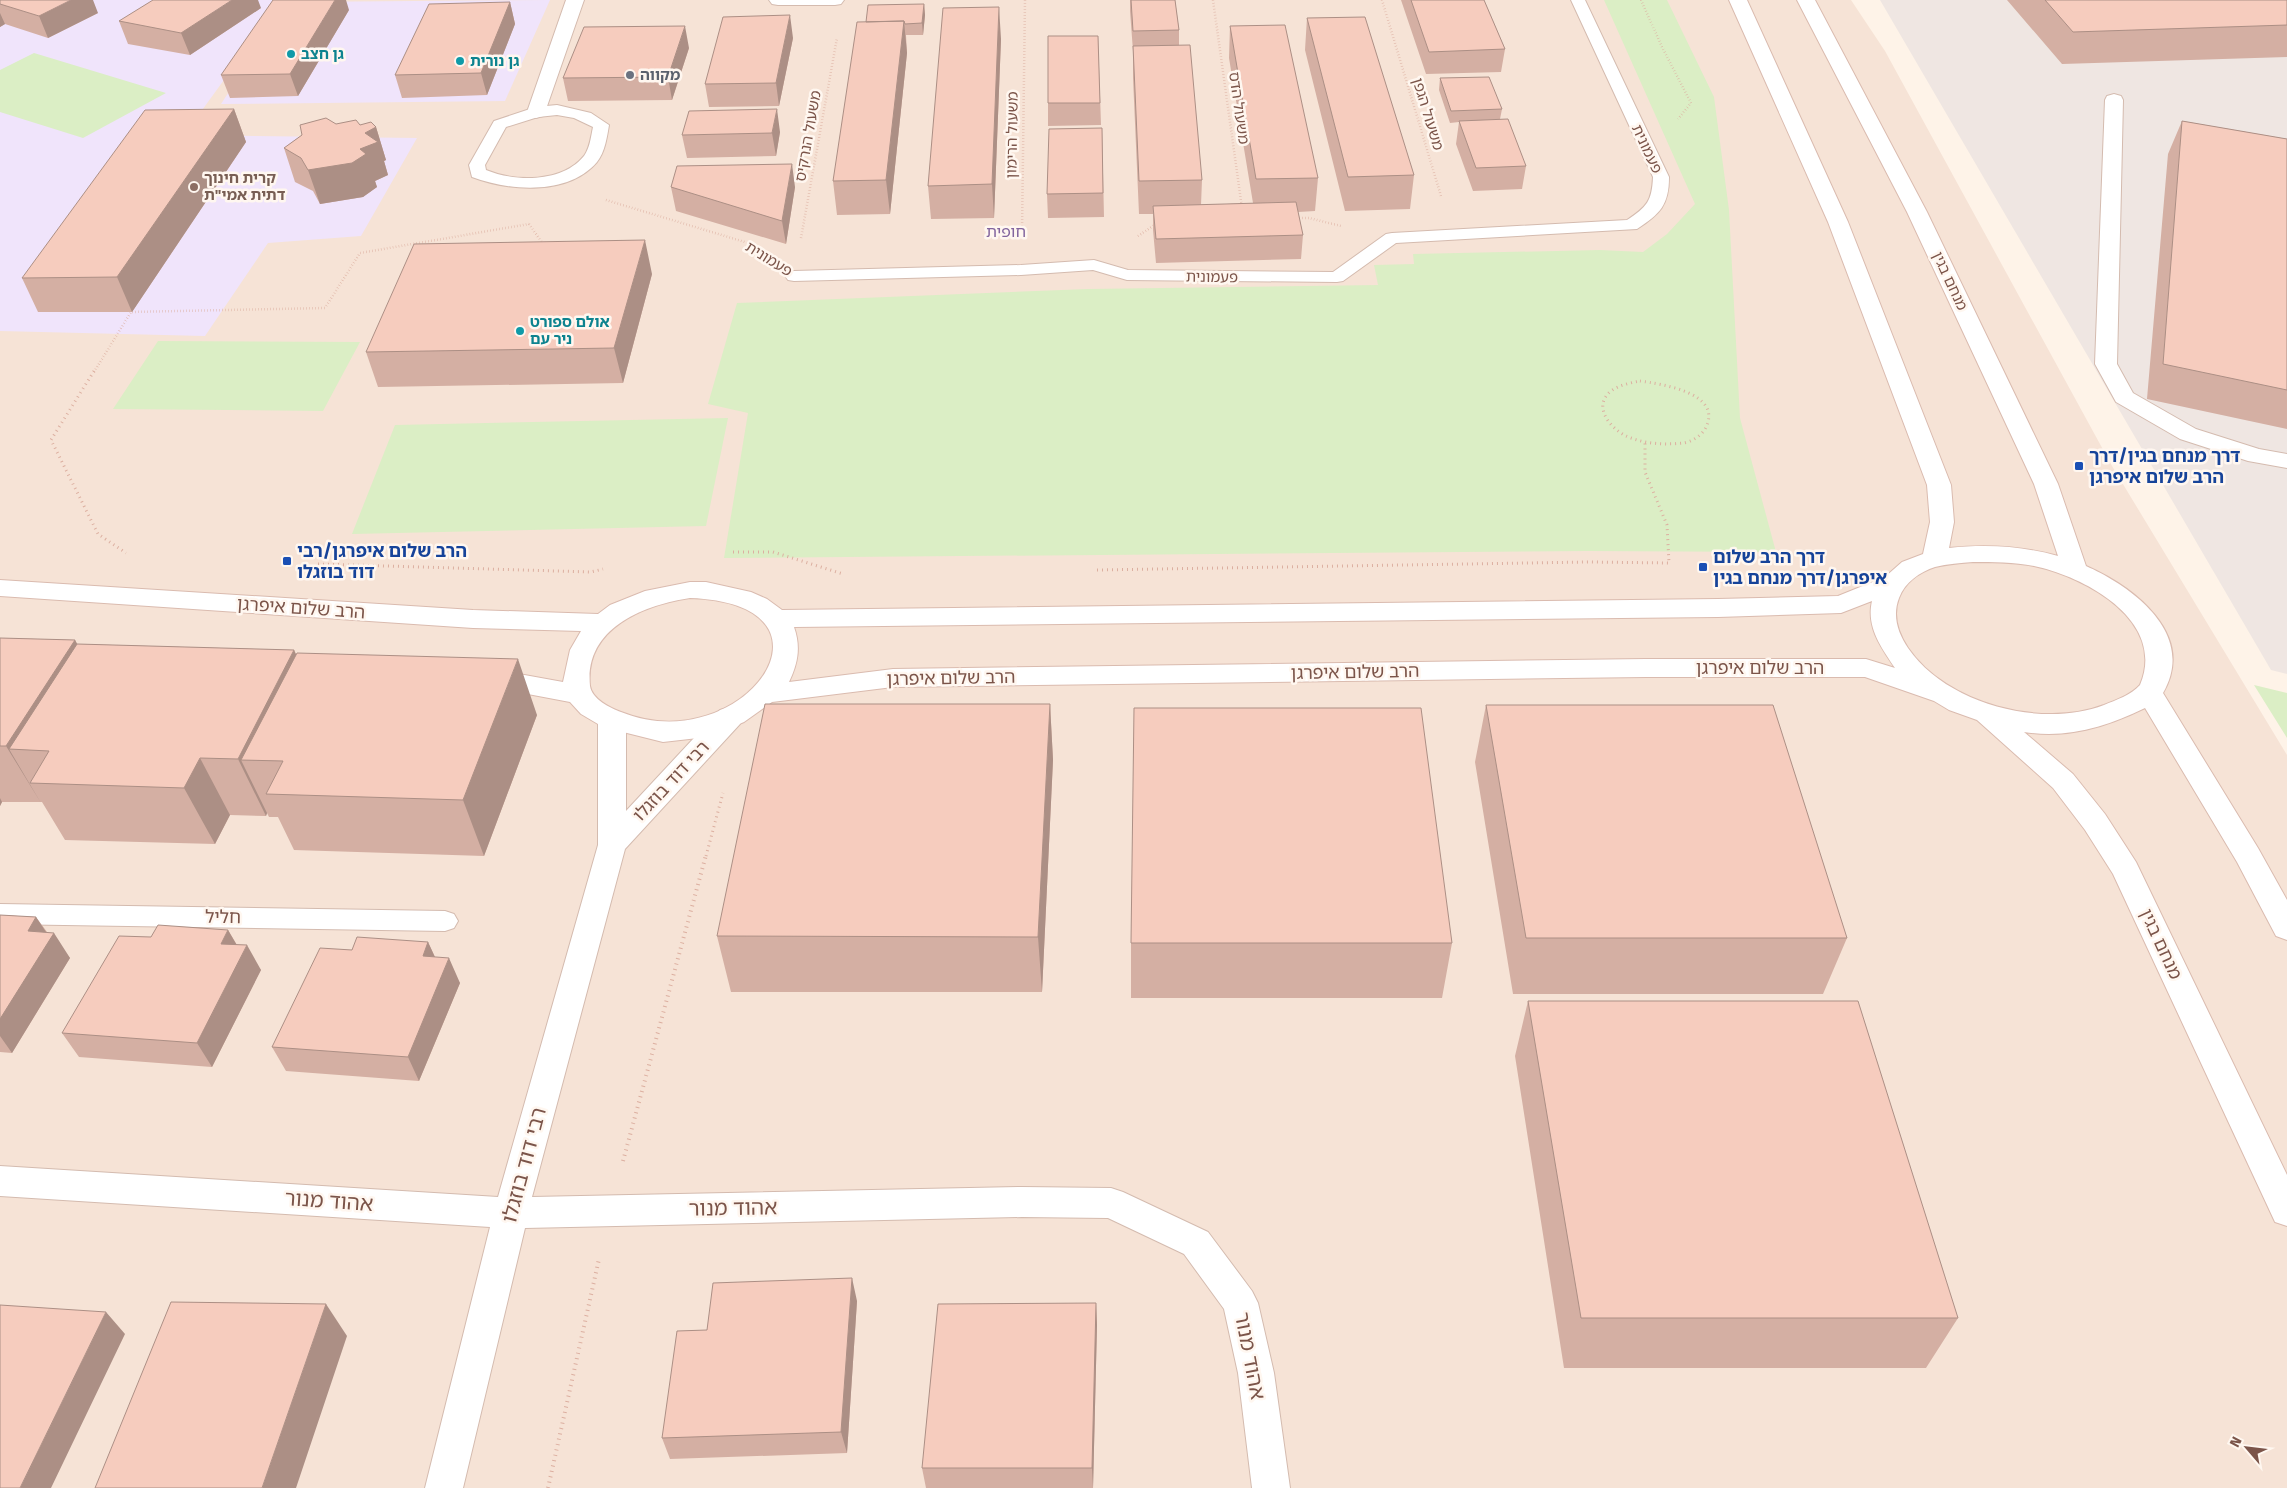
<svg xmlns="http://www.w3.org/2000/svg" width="2287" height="1488" font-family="'Fira Sans','Noto Sans Hebrew',sans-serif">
	<rect width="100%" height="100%" fill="#fef3e8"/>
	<!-- residential -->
	<path fill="#f6e3d6" d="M0,0H1851L1885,51L2112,466L2287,755V1488H0Z"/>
	<!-- industrial -->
	<path fill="#efe6e2" d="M1880,0H2287V674L2271,670Z"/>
	<!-- education -->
	<path fill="#f0e4fb" d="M0,0H282L184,135L417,138L361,236L268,243L205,336L0,331Z
		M550,0L505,101L221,104L288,2Z"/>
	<!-- green -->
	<path fill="#dbeec5" d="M1604,0H1667L1714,97L1729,210L1740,418L1776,552L1588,551L724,558L748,413L708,404L737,303L1088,289L1378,285L1374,265L1414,264L1413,254L1600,250L1643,252L1667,234L1695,204Z
		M34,53L166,93L83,138L0,112V70Z
		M158,341L360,342L323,411L113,409Z
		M728,418L706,526L352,534L395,425Z
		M2254,685L2287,693V738Z"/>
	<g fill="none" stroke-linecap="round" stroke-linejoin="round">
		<defs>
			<path id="lane" d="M1571,0H1585L1669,177C1669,205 1660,214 1637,229L1396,243L1343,281L1337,282L1127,280L1093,270L1021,275L794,281L788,280L785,276L788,272L794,271L1021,265L1094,260L1128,270L1333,272L1386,234L1392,233L1627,220C1647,207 1652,201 1653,177Z
				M557,105L591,113L609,125C607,137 605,152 597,162C568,196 509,191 472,177L469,165L494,121L536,107ZM557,115L574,118L593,127C591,136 590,148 584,156C562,183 515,182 486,170L485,165L506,127L538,117Z
				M0,904L445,911L454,914L458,921L454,928L445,931L0,924Z"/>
			<path id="street" d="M566,0H584L545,112L543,116L536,118L529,116L527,112Z
				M769,0H844L841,4L835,5H778L772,4Z
				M2114,94L2121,96L2123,100L2117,364L2133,393L2196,429L2259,449L2287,454V468L2248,461L2180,439L2116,402L2095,364L2105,100L2107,96Z
				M730,707L740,710L744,717L740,724L625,849L532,1197L1022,1187L1111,1188L1123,1192L1208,1232L1252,1291L1258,1303L1274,1373L1290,1488H1252L1238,1373L1224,1309L1184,1254L1108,1218L1022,1217L525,1228L463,1488H425L490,1227L0,1196V1166L498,1197L598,845V722L602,715L612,712L622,715L626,722V811L720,710Z"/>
			<path id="secondary" d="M1729,0H1747L1848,222L1951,485L1954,522L1949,548C1987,544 2022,546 2058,556L2034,484L1907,212L1797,0H1815L1927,212L2058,484L2086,566C2133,587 2197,634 2163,693L2258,848L2287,900V940L2276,936L2237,862L2145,708C2106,727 2067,739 2024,732L2073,774L2105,814L2136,862L2287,1175V1226L2275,1222L2113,874L2085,830L2053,788L1977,720L1949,710L1934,701L1865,677H1646L893,687L772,702L744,722L727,729L698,738L663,742L603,727L581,714L570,702L491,687L482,685L478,678L482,671L491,669L563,682L570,650L581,631L473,628L0,596V580L473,610L598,614L610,605L645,591L690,582H706L751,592L767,599L782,610L1718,599L1838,596L1885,577L1902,562L1923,554L1930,522L1927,485L1828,222ZM1973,562C1993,562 2014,562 2034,566C2086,577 2167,621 2140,685C2131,695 2116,700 2104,705C2042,729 1946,704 1908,648C1898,633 1892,616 1899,598C1905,582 1920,572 1935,567C1947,564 1961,563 1973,562ZM690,598C855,604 743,761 621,712C610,708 592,699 590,686C584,628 644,605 690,598ZM1872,601C1866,627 1881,647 1895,668L1866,659H1646L893,669L789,682C798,663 801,647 794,627L1718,617L1841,613Z"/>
		</defs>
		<!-- lane casing -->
		<use href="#lane" stroke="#d4bbaf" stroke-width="2"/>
		<!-- street casing -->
		<use href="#street" stroke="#d4bbaf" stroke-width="2"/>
		<!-- secondary casing -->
		<use href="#secondary" stroke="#dabbaf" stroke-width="2"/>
		<!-- path-far2 -->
		<path stroke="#dcafa0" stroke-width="2.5" stroke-dasharray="0.5 2.5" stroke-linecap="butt" d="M1213,0L1242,208
			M1382,0L1441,196
			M1641,0L1662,47L1691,103L1678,119
			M606,200L748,243L762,253
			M1296,218H1309L1341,226
			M529,224L543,244
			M1022,232L1025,0
			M1138,236L1156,224
			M801,238L837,38
			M94,372L131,312L325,308L360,253L529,224"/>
		<!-- path-far1 -->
		<path stroke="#dcafa0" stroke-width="3" stroke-dasharray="1 4" stroke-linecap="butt" d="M94,371L51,440L98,534L126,553
			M1640,381C1661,384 1725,393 1705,429C1701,436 1691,442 1683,443C1664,445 1644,444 1626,436C1610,428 1592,406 1611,391C1619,385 1630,383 1640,381Z
			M733,552H773L843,574
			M318,564L591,572L603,569
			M1097,570L1589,562L1669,563L1667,525L1645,472V443
			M706,856L723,793"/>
		<!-- path -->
		<path stroke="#dcafa0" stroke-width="4" stroke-dasharray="1 4.5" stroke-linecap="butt" d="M623,1161L706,855
			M548,1488L599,1259"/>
		<!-- lane -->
		<use href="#lane" fill="#fff" fill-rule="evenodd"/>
		<!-- street -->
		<use href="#street" fill="#fff" fill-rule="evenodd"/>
		<!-- secondary -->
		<use href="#secondary" fill="#fff" fill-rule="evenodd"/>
	</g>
	<!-- wall -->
	<path fill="#d4afa3" d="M0,0L98,13L48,38L5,24L0,27Z
		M1130,0H1175L1179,30V45L1202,180L1201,205L1253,203L1229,58L1230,26L1318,178L1315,211L1298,212L1303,235L1301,259L1156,263L1153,230V214H1139L1133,78V51L1130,11Z
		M1401,0H1484L1505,49L1501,72L1426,74Z
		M2007,0H2287V57L2062,64Z
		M510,2L515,24L487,95L402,98L395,75Z
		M924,4L925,15L923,35H906L907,53L890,214L837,215L833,181L866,22Z
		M261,8L190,55L128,44L119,21Z
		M349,10L298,96L230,98L221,75Z
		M1307,18L1414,175L1410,209L1345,211L1305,50Z
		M1098,36L1101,125L1048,126V103Z
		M793,38L779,106L709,107L705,84Z
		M1001,39L994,218L931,219L928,186Z
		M689,48L672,100L568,101L563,78Z
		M1440,78L1502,109L1500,119L1526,166L1522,189L1473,191L1456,144L1459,122L1450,123L1439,90Z
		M234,109L246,142L132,312H38L22,278Z
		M2182,121L2287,139V429L2147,399L2168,154Z
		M336,124L376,127L386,160L384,161L388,175L375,181L377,187L363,197L320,204L313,191L295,182L284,148L302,135Z
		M1102,128L1104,217L1048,218L1047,194Z
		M780,132L776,156L687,158L682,135Z
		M671,187H795L786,244L676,211Z
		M652,274L623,383L378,387L366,352Z
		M0,638L75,640L77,644L294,650L296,654L537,715L484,856L294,850L278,817H269L267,813L266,816L230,815L215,844L65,840L42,802H2L0,806Z
		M1050,704L1053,760L1042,992H731L717,936Z
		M1486,705L1847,938L1823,994H1513L1475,762Z
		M0,915L36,917L47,932L70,958L12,1053L0,1052Z
		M228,930L237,945L261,970L212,1067L79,1057L62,1033L151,937Z
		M428,942L435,957L460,983L419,1081L286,1071L272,1047L352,950Z
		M1131,943H1452L1442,998H1131Z
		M1528,1001L1958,1318L1926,1368H1564L1515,1056Z
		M857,1301L847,1453L670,1459L662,1438L707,1330Z
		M1096,1303L1097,1325L1093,1488H926L922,1468Z"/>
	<!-- shaded-wall -->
	<path fill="#ac8f85" d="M71,0H93L98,13L48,38L39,16Z
		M232,0H258L261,8L190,55L181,33Z
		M335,0H346L349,10L298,96L290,74Z
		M510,2L515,24L487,95L481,73Z
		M924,4L925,15L923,35L922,23Z
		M999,7L1001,39L994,218L992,184Z
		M0,13L5,24L0,27Z
		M790,15L793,38L779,106L776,83Z
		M904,21L907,53L890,214L886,180Z
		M685,26L689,48L672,100L668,77Z
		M234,109L246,142L132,312L117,277Z
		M777,109L780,132L776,156L772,133Z
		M376,127L386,160L384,161L388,175L375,181L377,187L363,197L320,204L308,170L360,149L365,133Z
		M792,164L795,187L786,244L782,221Z
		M645,240L652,274L623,383L614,348Z
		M75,640L106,697L49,751L9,749L41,803L6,746Z
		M294,650L319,707L283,761L241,760L267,813L266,816L238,759Z
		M518,659L537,715L484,856L463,800Z
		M1050,704L1053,760L1042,992L1038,937Z
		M200,758L230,815L215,844L184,788Z
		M0,798L2,802L0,806Z
		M36,917L50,938L54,933L70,958L12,1053L0,1036V1019L28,931Z
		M228,930L242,954L221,944Z
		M428,942L439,966L423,956Z
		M247,945L261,970L212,1067L197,1043Z
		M449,958L460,983L419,1081L408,1057Z
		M852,1278L857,1301L847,1453L841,1432Z
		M1096,1303L1097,1325L1093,1488L1092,1468Z
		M326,1304L347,1336L296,1488H262Z
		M106,1312L125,1334L51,1488H20Z"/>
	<!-- building -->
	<path fill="#f6ccbe" stroke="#ac8f85" d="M0,0H71L39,16L0,4Z
		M153,0H232L181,33L119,21Z
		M273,0H335L290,74L221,75Z
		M1131,0H1175L1179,30L1133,31Z
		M1411,0H1484L1505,49L1429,52Z
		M2045,0H2287V25L2073,32Z
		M510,2L481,73L395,75L429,4Z
		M924,4L922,23L905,24L904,21L866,22L868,5Z
		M999,7L992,184L928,186L943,8Z
		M790,15L776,83L705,84L723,17Z
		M1365,17L1414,175L1348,177L1307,18Z
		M904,21L886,180L833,181L857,22Z
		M1285,25L1318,178L1256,179L1230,26Z
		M685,26L668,77L563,78L584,27Z
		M1048,36H1098L1100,103H1048Z
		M1190,45L1202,180L1139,181L1133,46Z
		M1489,77L1502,109L1451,111L1440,78Z
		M234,109L117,277L22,278L145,110Z
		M777,109L772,133L682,135L689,111Z
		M326,118L336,124L356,120L360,125L371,122L376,127L365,133L378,142L360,149L366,154L352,163L308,170L301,158L284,148L302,135L300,125Z
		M1508,119L1526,166L1476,168L1459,121Z
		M2182,121L2287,139V390L2163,364Z
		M1102,128L1103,193L1047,194L1049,129Z
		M792,164L782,221L671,187L677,166Z
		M1296,202L1303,235L1156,239L1153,206Z
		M645,240L614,348L366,352L414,244Z
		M0,638L75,640L6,746H0Z
		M77,644L294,650L238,759L200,758L184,788L30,783L49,751L9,749Z
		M297,653L518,659L463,800L266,794L283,761L241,760Z
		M765,704H1050L1038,937L717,936Z
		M1486,705H1773L1847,938H1526Z
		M1134,708H1421L1452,943H1131Z
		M0,915L36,917L28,931L54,933L0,1019Z
		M158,925L228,930L221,944L247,945L197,1043L62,1033L119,936L151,937Z
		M357,937L428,942L423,956L449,958L408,1057L272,1047L320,948L352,950Z
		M1528,1001H1858L1958,1318H1581Z
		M852,1278L841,1432L662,1438L677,1331L707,1330L713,1283Z
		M171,1302L326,1304L262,1488H95Z
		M1096,1303L1092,1468H922L938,1304Z
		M0,1305L106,1312L20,1488H0Z"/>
	<!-- markers -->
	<g fill="#0f9aa8" stroke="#fff7f0" stroke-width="2">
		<circle cx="291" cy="54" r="5"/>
		<circle cx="460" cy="61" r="5"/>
		<circle cx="520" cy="331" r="5"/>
	</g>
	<circle fill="#6b7280" stroke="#fff7f0" stroke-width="2" cx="630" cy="75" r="5"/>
	<circle fill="#8d6e63" stroke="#fff7f0" stroke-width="2" cx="194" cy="187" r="5"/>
	<g fill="#1a4fb4" stroke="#fff7f0" stroke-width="2">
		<rect x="2074" y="461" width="10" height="10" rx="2.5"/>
		<rect x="282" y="556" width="10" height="10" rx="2.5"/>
		<rect x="1698" y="562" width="10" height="10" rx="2.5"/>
	</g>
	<g text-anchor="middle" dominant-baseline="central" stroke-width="5" stroke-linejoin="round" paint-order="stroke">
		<!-- far-culture labels -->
		<g font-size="15" font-weight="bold" fill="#0d838f" stroke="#fff7f0" text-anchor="start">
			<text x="301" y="54">גן חצב</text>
			<text x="470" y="61">גן נורית</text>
			<text x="530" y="322">אולם ספורט<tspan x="530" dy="17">ניר עם</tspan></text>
		</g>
		<!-- far-worship labels -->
		<g font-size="15" font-weight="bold" fill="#5b616d" stroke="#fff7f0" text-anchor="start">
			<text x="640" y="75">מקווה</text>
		</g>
		<!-- far-street labels -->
		<g font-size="15" fill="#7b5449" stroke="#fff7f0">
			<text transform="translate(1239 108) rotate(82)">משעול הדס</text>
			<text transform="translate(1428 114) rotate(73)">משעול הגפן</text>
			<text transform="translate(1012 135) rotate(-89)">משעול הרימון</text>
			<text transform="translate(808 136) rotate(-80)">משעול הנרקיס</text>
			<text transform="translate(1647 149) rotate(65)">פעמונית</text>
			<text transform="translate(769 259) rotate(32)">פעמונית</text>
			<text transform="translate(1212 277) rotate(1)">פעמונית</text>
			<text transform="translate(1950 281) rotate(65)">מנחם בגין</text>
		</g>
		<!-- far-education labels -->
		<g font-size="15" font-weight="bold" fill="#785e54" stroke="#fff7f0" text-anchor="start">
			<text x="204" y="178">קרית חינוך<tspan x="204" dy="17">דתית אמי"ת</tspan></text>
		</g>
		<!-- far-neighbourhood labels -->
		<g font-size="16" fill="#83659e" stroke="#fff7f0">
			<text x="1006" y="231">חופית</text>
		</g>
		<!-- transit labels -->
		<g font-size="18" font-weight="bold" fill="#164399" stroke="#fff7f0" text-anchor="start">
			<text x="2089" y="456">דרך מנחם בגין/דרך<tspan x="2089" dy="21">הרב שלום איפרגן</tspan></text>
			<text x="297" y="551">הרב שלום איפרגן/רבי<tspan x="297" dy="21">דוד בוזגלו</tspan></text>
			<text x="1713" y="557">דרך הרב שלום<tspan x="1713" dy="21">איפרגן/דרך מנחם בגין</tspan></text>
		</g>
		<!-- street labels -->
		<g font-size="18" fill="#7b5449" stroke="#fff7f0">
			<text transform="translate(301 608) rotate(4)">הרב שלום איפרגן</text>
			<text x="1760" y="668">הרב שלום איפרגן</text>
			<text transform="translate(1355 672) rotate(-1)">הרב שלום איפרגן</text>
			<text transform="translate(951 678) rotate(-1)">הרב שלום איפרגן</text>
			<text transform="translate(671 781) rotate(-47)">רבי דוד בוזגלו</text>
			<text transform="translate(223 917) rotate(1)">חליל</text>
			<text transform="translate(2161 944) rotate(65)">מנחם בגין</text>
		</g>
		<!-- near-street labels -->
		<g font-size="21" fill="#7b5449" stroke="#fff7f0">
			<text transform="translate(524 1165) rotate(-75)">רבי דוד בוזגלו</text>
			<text transform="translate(329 1201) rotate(4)">אהוד מנור</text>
			<text transform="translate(733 1208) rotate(-1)">אהוד מנור</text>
			<text transform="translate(1250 1356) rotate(79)">אהוד מנור</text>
		</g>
	</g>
	<!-- north arrow -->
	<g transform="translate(2247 1448) rotate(298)" stroke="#fff7f0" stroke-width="4" paint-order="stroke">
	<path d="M0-4L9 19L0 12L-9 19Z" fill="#7b5449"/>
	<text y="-8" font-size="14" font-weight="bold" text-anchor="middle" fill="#7b5449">N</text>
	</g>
</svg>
